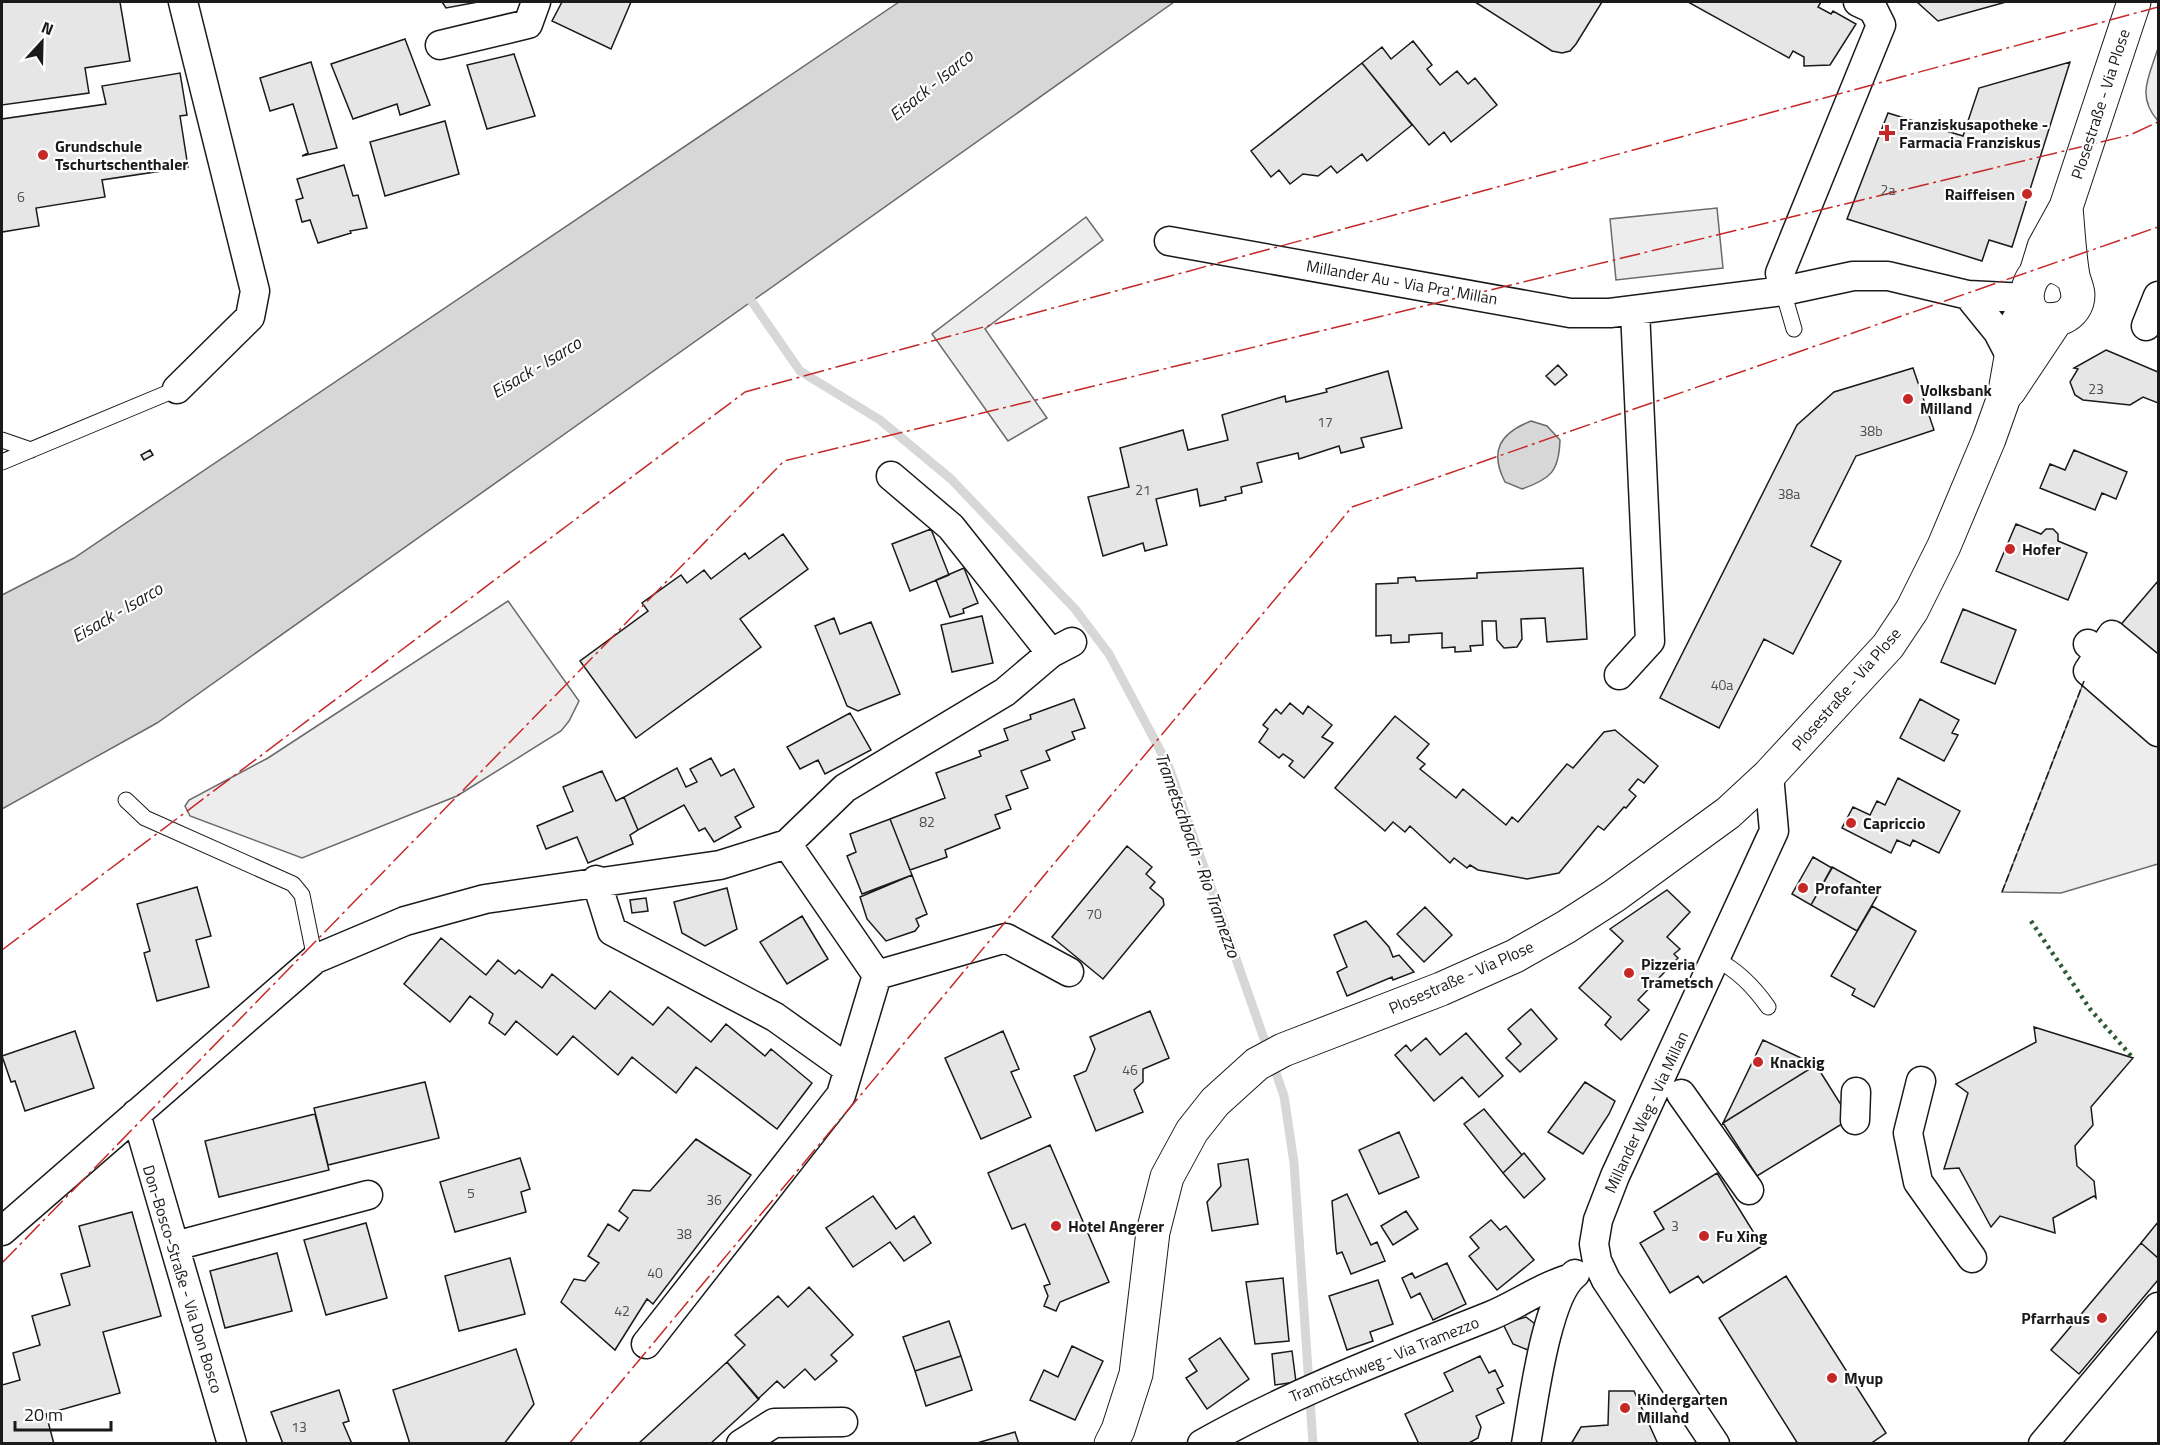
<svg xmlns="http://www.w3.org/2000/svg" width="2160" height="1445" font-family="'Titillium Web',sans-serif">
	<rect width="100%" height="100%" fill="#fff"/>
	<!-- green -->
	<path fill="#ededed" stroke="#6a6a6a" stroke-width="1.5" d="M2158,48V121C2136,96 2149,77 2158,48Z
		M1717,208L1723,268L1616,280L1610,219Z
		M1086,217L1103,240L985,329L1047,418L1008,441L932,334Z
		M508,601L579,701L569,721L561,731L457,796L302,858L190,816L185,806L189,800L268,758Z
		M2088,671L2158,732V864L2061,893L2002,892Z"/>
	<!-- water -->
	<path fill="#d7d7d7" stroke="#6a6a6a" stroke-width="1.5" d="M899,2H1174L157,723L2,809V595L74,558Z
		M1531,421L1547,426L1560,440C1559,471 1551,479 1522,489L1505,482C1489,451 1500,433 1531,421Z"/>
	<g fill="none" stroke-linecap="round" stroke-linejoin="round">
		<!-- stream -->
		<path stroke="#d7d7d7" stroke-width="9" d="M746,293L800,371L880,420L951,479L1075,609L1109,654L1169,767L1284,1096L1294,1163L1313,1444"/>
	</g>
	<!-- building -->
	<path fill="#e6e6e6" stroke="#1a1a1a" stroke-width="1.5" d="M2,2H120L130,61L85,68L89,93L2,105Z
		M442,2H478L446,8Z
		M562,2H631L611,49L552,21Z
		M1475,2H1602L1576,44L1570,51L1562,53L1552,51Z
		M1688,2H1821L1818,7L1831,14L1833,11L1856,24L1830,65L1804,66V57L1793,51L1789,58Z
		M1917,2H2006L1938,21Z
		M405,39L430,105L400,115L397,104L353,119L331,64Z
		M1413,41L1432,65L1427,69L1440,85L1457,71L1468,84L1475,78L1497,105L1451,142L1444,132L1429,145L1362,63L1382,47L1391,59Z
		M514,54L535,116L487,129L467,65Z
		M311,62L337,148L302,156L308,153L293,104L270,111L260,78Z
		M2070,62L2012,247L1989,240L1982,261L1847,219L1888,113L1963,136L1979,88Z
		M1362,63L1412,125L1367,161L1362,154L1337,173L1331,166L1318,176L1303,174L1290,184L1279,170L1271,177L1251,151Z
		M180,73L187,115L180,116L188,167L102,180L105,197L36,208L39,226L2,232V119L106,104L102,86Z
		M445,121L459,174L385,196L370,142Z
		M344,165L353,196L358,195L367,228L350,231L351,233L318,243L310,220L302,222L296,200L303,198L297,179Z
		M2106,350L2158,372V403L2143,397L2130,405L2083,400L2075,395L2070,382L2078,369L2074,368Z
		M1558,365L1567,375L1555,385L1546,376Z
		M1913,368L1934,430L1856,456L1811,546L1841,561L1793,654L1764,639L1719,728L1660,698L1797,425L1834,392Z
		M1388,371L1402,428L1361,438L1364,447L1341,453L1339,446L1299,459L1298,453L1257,463L1262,482L1241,487L1242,493L1225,497L1226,500L1200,506L1197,489L1156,499L1167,545L1145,551L1143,543L1103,556L1088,497L1129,487L1120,448L1183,430L1188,450L1228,440L1222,415L1285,396L1286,402L1327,392L1326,389Z
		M150,450L153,455L144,460L141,455Z
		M2074,450L2127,472L2116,499L2102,493L2095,510L2040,488L2050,464L2065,470Z
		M2016,524L2041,534L2046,529H2053L2058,534V541L2087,553L2068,600L1996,571Z
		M931,529L949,575L910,591L892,544Z
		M783,534L808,569L740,619L761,647L636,738L580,661L648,611L642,603L681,575L687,583L704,570L711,579L745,553L749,559Z
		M964,568L978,603L963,609L964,613L950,617L936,580Z
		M1583,568L1587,639L1547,642L1545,618L1521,619L1522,639L1517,647L1504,648L1497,640L1496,621H1482L1483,645L1470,646L1471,651L1455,652V647L1442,648V633L1409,635V642L1391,643V635L1376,636V584L1398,583V578L1415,577L1416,581L1477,578V573Z
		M2158,581V673L2112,635Z
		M1963,609L2016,630L1995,684L1941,662Z
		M982,616L993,663L952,672L941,625Z
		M834,618L840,634L871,622L900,694L858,711L847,706L815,626Z
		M1074,699L1085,728L1072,732L1075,739L1046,751L1050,760L1021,771L1028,788L1006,796L1011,809L995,815L1000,828L945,850L947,857L910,870L890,819L945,798L936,773L981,756L979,751L1008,740L1004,729L1031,719L1030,715Z
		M1920,699L1959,720L1952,733L1958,735L1944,761L1900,738Z
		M1290,703L1303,714L1308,706L1332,725L1322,737L1333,743L1304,778L1289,766L1293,761L1283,754L1279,758L1259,742L1268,729L1263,725L1276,709L1281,714Z
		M850,713L871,750L825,774L818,760L800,769L787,747Z
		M1395,716L1429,744L1417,758L1425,764L1420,769L1456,798L1463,789L1506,825L1512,817L1518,822L1567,764L1573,768L1604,732L1615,730L1658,766L1644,783L1638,779L1629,790L1636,796L1626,808L1624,807L1604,830L1598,826L1559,873L1527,879L1478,870L1470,865L1467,868L1454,858L1450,863L1410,826L1405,832L1393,822L1385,831L1335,788Z
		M711,758L721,776L734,769L754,807L735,817L741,827L714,842L705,828L699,831L684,805L638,830L624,797L677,768L686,787L697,782L690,769Z
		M602,771L616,801L624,797L638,830L630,835L633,844L588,863L577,837L546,849L537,826L573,811L563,787Z
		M1898,778L1960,811L1939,853L1913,840L1910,846L1897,840L1891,853L1842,828L1853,807L1870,815L1877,801L1885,805Z
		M890,819L912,875L862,894L847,856L856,852L850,834Z
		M1127,846L1152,867L1146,874L1155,882L1150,888L1163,899L1164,905L1103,979L1052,937Z
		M1813,857L1832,868L1811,905L1792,894Z
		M1832,867L1879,893L1857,931L1811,905Z
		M912,875L927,914L916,919L919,926L915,931L886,941L867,919L860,897Z
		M197,887L211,936L196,940L209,987L157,1001L144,953L150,951L137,904Z
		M727,888L737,929L705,946L682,933L674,902Z
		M1667,890L1690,912L1667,937L1680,949L1674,954L1678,958L1638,1000L1649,1010L1621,1040L1605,1025L1611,1017L1579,988L1623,941L1610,929Z
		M646,898L648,911L632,913L630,900Z
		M1872,906L1916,931L1874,1007L1852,995L1855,989L1831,976Z
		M1425,907L1452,935L1424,962L1397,934Z
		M802,916L828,959L787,984L760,942Z
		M1366,921L1389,947L1393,957L1399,955L1414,972L1393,980L1392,977L1347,996L1337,972L1347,967L1334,935Z
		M441,938L486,975L498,960L515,974L519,970L542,988L552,974L595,1009L610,991L653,1025L668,1007L711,1042L726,1024L765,1056L771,1049L812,1083L777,1129L696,1067L676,1093L632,1057L618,1075L573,1036L557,1055L516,1021L505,1035L489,1023L493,1014L470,996L450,1022L404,984Z
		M1531,1009L1557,1039L1520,1072L1506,1058L1521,1044L1508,1029Z
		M1150,1011L1169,1058L1143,1069V1082L1134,1090L1143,1112L1096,1131L1074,1076L1086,1071L1095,1049L1090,1037Z
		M2034,1027L2133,1058L2091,1107L2093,1125L2075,1146L2077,1166L2094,1181L2096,1198L2094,1196L2053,1218L2055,1233L2000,1216L1991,1227L1959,1168L1944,1169L1968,1093L1956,1084L2036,1042Z
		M75,1031L94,1088L25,1111L15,1081L11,1082L2,1056Z
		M1003,1031L1019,1069L1011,1072L1031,1117L981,1139L945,1058Z
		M1466,1033L1503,1076L1479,1097L1462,1077L1434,1101L1395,1055L1406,1045L1411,1051L1426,1038L1440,1055Z
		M1763,1040L1816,1065L1723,1123Z
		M1816,1065L1850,1119L1757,1176L1723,1123Z
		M425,1082L439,1138L328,1165L314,1108Z
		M1585,1082L1615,1101L1609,1114L1583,1154L1548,1132Z
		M1484,1109L1522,1155L1503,1173L1464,1124Z
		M315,1114L329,1170L219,1197L205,1141Z
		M1399,1132L1419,1177L1379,1194L1359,1150Z
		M696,1139L751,1175L653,1304L647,1299L615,1350L561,1302L574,1279L585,1281L599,1263L588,1256L608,1224L619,1231L628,1218L619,1211L633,1190L650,1191Z
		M1050,1145L1109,1282L1060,1302L1056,1311L1044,1306L1048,1296L1044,1286L1050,1284L1025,1224L1012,1229L988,1173Z
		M1524,1153L1545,1179L1524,1198L1503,1173Z
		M520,1158L530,1189L521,1192L526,1212L455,1232L440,1182Z
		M1248,1159L1258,1224L1212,1231L1207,1202L1221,1186L1218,1164Z
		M1717,1173L1762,1246L1703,1283L1698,1276L1670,1293L1640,1243L1664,1229L1654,1212Z
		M1347,1194L1371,1245L1377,1242L1385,1261L1351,1274L1342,1252L1337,1254L1336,1250L1332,1201Z
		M873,1196L896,1229L914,1216L931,1243L904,1261L890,1242L853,1267L826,1228Z
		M1406,1211L1418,1229L1393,1245L1381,1226Z
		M132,1212L161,1316L103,1332L120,1393L46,1414L54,1444H2V1385L20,1380L13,1353L40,1345L32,1316L70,1305L61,1274L90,1266L79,1226Z
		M1491,1220L1500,1230L1506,1226L1534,1260L1497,1290L1469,1256L1479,1248L1470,1237Z
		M2158,1222V1258L2141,1243Z
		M366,1223L387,1298L326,1315L304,1240Z
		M2141,1243L2158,1258V1280L2079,1374L2051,1350Z
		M277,1253L292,1311L225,1328L210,1271Z
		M510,1258L525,1314L459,1331L445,1276Z
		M1447,1263L1466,1304L1433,1320L1420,1293L1411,1298L1402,1278L1412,1273L1415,1278Z
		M1786,1276L1886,1433L1870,1444H1798L1719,1318Z
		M1283,1278L1289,1341L1255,1344L1246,1282Z
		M1378,1280L1393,1324L1370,1332L1373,1341L1347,1350L1329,1296Z
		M809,1287L853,1335L831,1355L837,1361L815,1380L805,1369L784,1388L777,1381L758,1399L727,1362L745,1345L735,1335L778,1296L788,1307Z
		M1526,1317L1539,1327L1533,1352L1513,1344L1503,1324Z
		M949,1321L961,1356L915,1371L903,1337Z
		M1220,1338L1249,1379L1207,1409L1186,1378L1197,1371L1189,1359Z
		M1072,1346L1103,1361L1075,1420L1030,1400L1044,1370L1058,1377Z
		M516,1349L534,1404L504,1444H410L393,1390Z
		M1292,1351L1296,1382L1275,1385L1272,1354Z
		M961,1356L972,1390L926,1406L915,1371Z
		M1480,1356L1489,1373L1495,1370L1503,1386L1497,1389L1504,1403L1476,1416L1481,1427L1478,1438L1467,1444H1419L1405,1414L1453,1391L1444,1373Z
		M727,1362L759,1399L710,1444H638Z
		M339,1390L349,1421L343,1423L352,1444H283L271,1412Z
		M1609,1391H1634L1658,1444H1571L1581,1427L1608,1425Z
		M1015,1432L1019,1444L977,1443Z"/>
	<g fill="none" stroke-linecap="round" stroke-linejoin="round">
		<defs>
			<path id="lane" d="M1783,291L1794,329
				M2,440L31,450
				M2,462L177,389
				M126,800L145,818L293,884L302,895L315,959
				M1717,960C1739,971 1754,987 1768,1007"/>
			<path id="street" d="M440,45L528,24L536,2
				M1169,241L1570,313H1610L1783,291L1853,276H1888L1968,295L2026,298
				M1783,291L1780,273L1881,25L1873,9L1858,2
				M1968,295L1998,332L2011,357
				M2146,326L2158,296
				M177,389L250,317L255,291L183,2
				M891,476L951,527L1051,653
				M2088,644L2158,704
				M2158,673L2112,635L2088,671L2158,732
				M1619,675L1650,641L1635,310
				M596,880L612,931L775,1017L848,1069
				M877,975L1006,938L1069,972
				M1921,1081L1908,1133L1918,1182L1972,1258
				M1681,1094L1749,1190
				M136,1114L232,1444
				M1855,1120L1856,1092
				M2,1231L315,959L405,921L485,899L720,865L787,844L845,788L1005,692L1051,653L1072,642
				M175,1246L368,1195
				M646,1344L841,1095L877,975L787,844
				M741,1444L774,1423L843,1422
				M1202,1444C1294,1392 1392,1355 1490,1316C1517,1305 1539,1288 1568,1279
				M1526,1444C1533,1405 1546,1296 1575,1274
				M1715,1444L1606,1280L1597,1261L1594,1244L1598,1220L1615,1176L1774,831L1769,775
				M2043,1444L2158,1307"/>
			<path id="secondary" d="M2066,207C2068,229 2069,253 2073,276C2075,285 2080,292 2077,302C2074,311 2066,318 2057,319C2004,328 2030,235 2073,278
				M2036,273L2044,247L2066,207L2134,2
				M2009,391L2057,319
				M1111,1444L1118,1430L1136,1374L1153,1232L1167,1177L1192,1131L1215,1102L1257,1064L1283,1050L1441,989L1515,956L1566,927L1614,896L1728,813L1769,775L1888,646L1912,610L1944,546L1989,439L2004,397L2017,323L2028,304"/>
		</defs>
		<!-- lane casing -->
		<use href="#lane" stroke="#1a1a1a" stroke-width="17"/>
		<!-- street casing -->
		<use href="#street" stroke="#1a1a1a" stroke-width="31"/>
		<!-- secondary casing -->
		<use href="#secondary" stroke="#1a1a1a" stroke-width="35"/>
		<!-- lane -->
		<use href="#lane" stroke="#fff" stroke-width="15"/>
		<!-- street -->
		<use href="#street" stroke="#fff" stroke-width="28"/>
		<!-- secondary -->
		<use href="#secondary" stroke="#fff" stroke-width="33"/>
		<!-- hedge -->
		<path stroke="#2b5a34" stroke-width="4.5" stroke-dasharray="3 4.5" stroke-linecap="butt" d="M2031,921L2090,1009L2133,1058"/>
		<!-- fence -->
		<path stroke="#1a1a1a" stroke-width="1.5" stroke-dasharray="8 3" stroke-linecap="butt" d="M2002,892L2084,681"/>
		<!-- power -->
		<path stroke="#c62828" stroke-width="1.5" stroke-dasharray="21 4.5 3 4.5" stroke-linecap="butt" d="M2,950L745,392L2158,7
			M2,1263L784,461L2130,135L2158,122
			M569,1444L1352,507L2158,227"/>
	</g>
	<!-- markers -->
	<g fill="#c62828" stroke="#fff" stroke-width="2">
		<path d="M1884 124h6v6h6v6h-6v6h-6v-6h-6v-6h6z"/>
		<circle cx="43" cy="155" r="6"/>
		<circle cx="2027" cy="194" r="6"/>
		<circle cx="1908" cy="399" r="6"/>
		<circle cx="2010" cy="549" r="6"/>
		<circle cx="1851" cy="823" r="6"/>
		<circle cx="1803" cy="888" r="6"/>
		<circle cx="1629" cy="973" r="6"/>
		<circle cx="1758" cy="1062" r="6"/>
		<circle cx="1056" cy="1226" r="6"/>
		<circle cx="1704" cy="1236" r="6"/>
		<circle cx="2102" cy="1318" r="6"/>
		<circle cx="1832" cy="1378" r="6"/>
		<circle cx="1625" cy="1408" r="6"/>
	</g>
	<g text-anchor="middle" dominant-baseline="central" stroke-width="4.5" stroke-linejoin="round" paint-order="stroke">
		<!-- number labels -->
		<g font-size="14" fill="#4d4d4d">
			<text x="1888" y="189">2a</text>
			<text x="21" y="196">6</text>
			<text x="2096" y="388">23</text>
			<text x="1325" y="421">17</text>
			<text x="1871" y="430">38b</text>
			<text x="1143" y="489">21</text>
			<text x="1789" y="493">38a</text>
			<text x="1722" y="684">40a</text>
			<text x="927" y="821">82</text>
			<text x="1094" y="913">70</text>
			<text x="1130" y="1069">46</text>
			<text x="471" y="1192">5</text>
			<text x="714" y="1199">36</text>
			<text x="1675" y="1225">3</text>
			<text x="684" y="1233">38</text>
			<text x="655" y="1272">40</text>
			<text x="622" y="1310">42</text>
			<text x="299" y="1426">13</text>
		</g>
		<!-- street labels -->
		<g font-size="16" fill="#1a1a1a" stroke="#fff">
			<text transform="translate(2100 104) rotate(-72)">Plosestraße - Via Plose</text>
			<text transform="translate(1402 282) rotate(10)">Millander Au - Via Pra' Millan</text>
			<text transform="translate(1846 689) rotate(-49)">Plosestraße - Via Plose</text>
			<text transform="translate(1461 977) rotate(-24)">Plosestraße - Via Plose</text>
			<text transform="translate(1646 1112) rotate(-65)">Millander Weg - Via Millan</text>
			<text transform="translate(183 1279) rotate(73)">Don-Bosco-Straße - Via Don Bosco</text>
			<text transform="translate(1384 1359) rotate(-22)">Tramötschweg - Via Tramezzo</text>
		</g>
		<!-- poi labels -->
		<g font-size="16" font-weight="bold" fill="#1a1a1a" stroke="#fff" text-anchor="start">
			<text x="1899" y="124">Franziskusapotheke -<tspan x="1899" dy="18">Farmacia Franziskus</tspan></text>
			<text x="55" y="146">Grundschule<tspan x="55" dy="18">Tschurtschenthaler</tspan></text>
			<text x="2015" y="194" text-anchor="end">Raiffeisen</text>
			<text x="1920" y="390">Volksbank<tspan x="1920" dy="18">Milland</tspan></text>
			<text x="2022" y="549">Hofer</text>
			<text x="1863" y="823">Capriccio</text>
			<text x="1815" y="888">Profanter</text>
			<text x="1641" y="964">Pizzeria<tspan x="1641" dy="18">Trametsch</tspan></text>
			<text x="1770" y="1062">Knackig</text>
			<text x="1068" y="1226">Hotel Angerer</text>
			<text x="1716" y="1236">Fu Xing</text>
			<text x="2090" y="1318" text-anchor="end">Pfarrhaus</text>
			<text x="1844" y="1378">Myup</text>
			<text x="1637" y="1399">Kindergarten<tspan x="1637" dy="18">Milland</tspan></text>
		</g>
		<!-- water labels -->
		<g font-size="18" font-style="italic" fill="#1a1a1a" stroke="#fff">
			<text transform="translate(931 85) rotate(-39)">Eisack - Isarco</text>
			<text transform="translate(536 367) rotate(-31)">Eisack - Isarco</text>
			<text transform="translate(117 612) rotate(-30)">Eisack - Isarco</text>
			<text transform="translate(1198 855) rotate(70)">Trametschbach - Rio Tramezzo</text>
		</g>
	</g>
	<!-- border -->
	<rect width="2160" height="1445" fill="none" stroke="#1a1a1a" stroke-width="6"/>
	<!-- north arrow -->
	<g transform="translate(42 42) rotate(22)" stroke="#ffffff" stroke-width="4.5" paint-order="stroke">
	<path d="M0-4.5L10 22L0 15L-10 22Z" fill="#1a1a1a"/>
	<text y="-9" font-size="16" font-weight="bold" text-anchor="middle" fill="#1a1a1a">N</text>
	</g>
	<!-- scale -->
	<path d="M15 1421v9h96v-9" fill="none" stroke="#1a1a1a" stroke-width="3"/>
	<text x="24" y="1421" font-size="18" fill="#1a1a1a" stroke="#ffffff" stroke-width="4.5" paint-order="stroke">20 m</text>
</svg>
